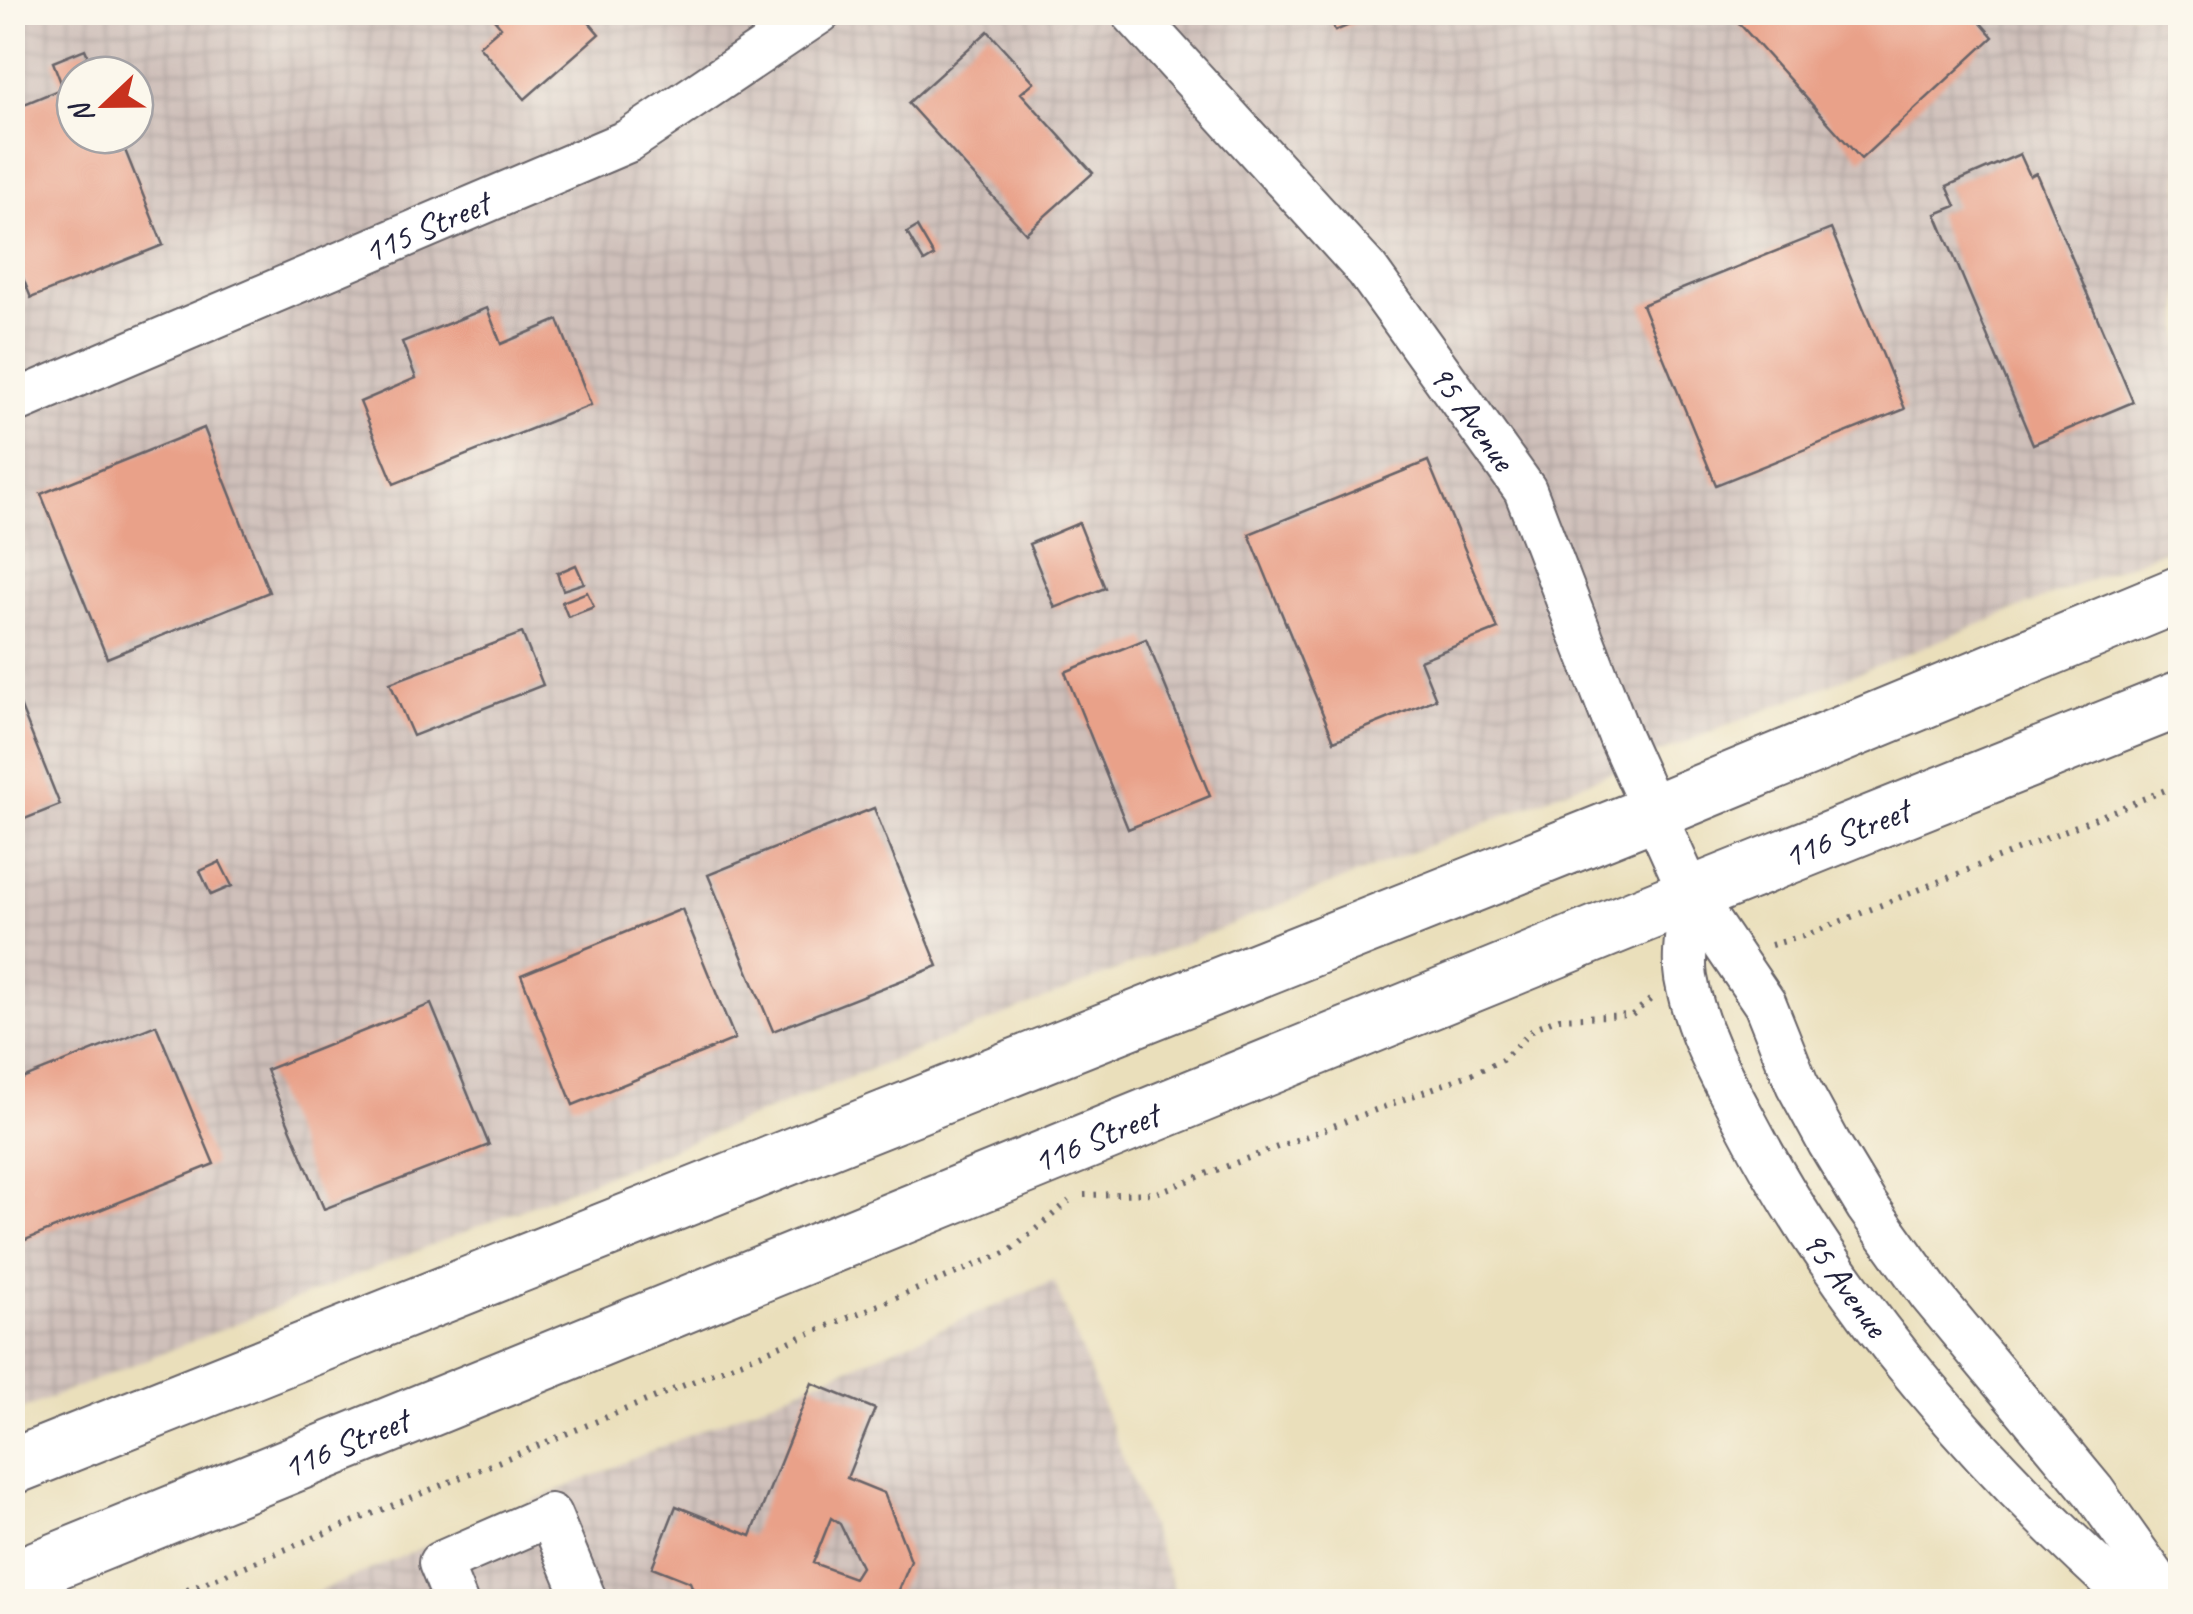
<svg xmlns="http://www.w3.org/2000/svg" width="2193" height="1614" font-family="Caveat,sans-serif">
	<defs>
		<pattern id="industrial-grid" width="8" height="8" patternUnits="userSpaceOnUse" patternTransform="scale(2.5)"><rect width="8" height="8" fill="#cfc0ba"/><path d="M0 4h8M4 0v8" fill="none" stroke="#b1a5a1"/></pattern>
	</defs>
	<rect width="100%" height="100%" fill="#fbf7ec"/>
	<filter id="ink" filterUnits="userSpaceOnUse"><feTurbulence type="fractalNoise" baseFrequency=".01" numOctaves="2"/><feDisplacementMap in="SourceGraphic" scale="20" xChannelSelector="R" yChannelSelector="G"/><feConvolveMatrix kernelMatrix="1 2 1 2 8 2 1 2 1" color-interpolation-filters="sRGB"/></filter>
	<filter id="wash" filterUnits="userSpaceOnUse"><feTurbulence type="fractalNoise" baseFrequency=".0048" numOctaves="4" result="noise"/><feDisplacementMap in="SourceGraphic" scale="40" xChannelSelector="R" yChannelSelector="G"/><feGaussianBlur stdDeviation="2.25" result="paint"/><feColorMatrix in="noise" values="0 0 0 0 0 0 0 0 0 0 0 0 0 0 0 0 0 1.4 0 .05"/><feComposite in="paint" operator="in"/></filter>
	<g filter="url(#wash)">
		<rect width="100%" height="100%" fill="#eadfbb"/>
		<!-- industrial -->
		<path fill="url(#industrial-grid)" fill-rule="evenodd" d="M13,13H2180V544L13,1413ZM75,75H135V135H75Z
			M1054,1281L1179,1601L294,1602Z"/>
		<g id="blocks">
			<!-- building -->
			<path fill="#e9a189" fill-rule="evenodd" d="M488,12H580L599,34L525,99L479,46L501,27Z
				M1328,12H1379V13L1335,31Z
				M1729,12H1971L1993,37L1861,159Z
				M988,31L1034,82L1021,93L1093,173L1026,233L908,103Z
				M85,49L96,75H75V135H119L163,245L31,298L12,251V109L63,88L53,62Z
				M2020,154L2030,176L2036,173L2133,402L2033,444L1936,214L1956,206L1947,186Z
				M917,227L934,256L924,262L907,233Z
				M1831,229L1905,409L1716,485L1642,305Z
				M487,308L501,344L558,320L591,405L394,484L360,402L416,378L402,342Z
				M204,428L269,592L107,658L41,494Z
				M1428,461L1498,629L1420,660L1436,699L1334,741L1249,534Z
				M1079,523L1105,588L1055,608L1029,544Z
				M576,565L584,583L563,590L557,573Z
				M587,592L594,607L568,617L562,602Z
				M522,633L543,685L413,736L390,683Z
				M1146,639L1210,796L1128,829L1065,672Z
				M12,685L60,805L12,824Z
				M874,808L938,966L773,1031L708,875Z
				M220,862L232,886L211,895L200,871Z
				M682,909L735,1039L573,1105L521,975Z
				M431,1004L489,1145L324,1209L266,1070Z
				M156,1025L214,1164L18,1243L12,1230V1083Z
				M812,1383L875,1409L847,1478L884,1493L911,1561L896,1597L908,1602H698L690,1582L652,1567L676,1506L751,1536ZM831,1518L840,1524L861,1567L854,1578L813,1563Z"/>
		</g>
	</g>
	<g filter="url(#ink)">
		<use href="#blocks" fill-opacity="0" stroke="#686468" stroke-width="2.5"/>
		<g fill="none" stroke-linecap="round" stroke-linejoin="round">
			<defs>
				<g id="minor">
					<path id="s1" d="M1132,12L1367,270L1525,490L1620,737L1691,895L1765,1004L1797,1084L1829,1143L1867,1206L1930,1294L2094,1492L2172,1602"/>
					<path id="s2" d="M12,403L628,141L820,12"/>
					<path id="s3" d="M1691,895C1689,921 1682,953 1686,978C1695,1029 1720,1074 1744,1119C1840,1304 1979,1463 2135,1602"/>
					<path d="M456,1602L440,1563L550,1515L586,1602"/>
				</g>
				<g id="major">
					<path d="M12,1467L1654,812L2180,594"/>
					<path id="s4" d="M12,1579L1691,895L2180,699"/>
				</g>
			</defs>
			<!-- minor casing -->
			<use href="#minor" stroke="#686468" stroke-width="46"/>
			<!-- major casing -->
			<use href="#major" stroke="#686468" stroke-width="59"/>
			<!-- path -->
			<path stroke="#686468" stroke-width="6" stroke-dasharray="2.5 8" stroke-linecap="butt" d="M1771,945L1807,935L2180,784
				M1084,1195L1156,1193L1476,1072L1502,1060L1536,1027L1559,1018L1632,1015L1651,999
				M158,1602L1010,1251L1069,1201"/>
			<!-- minor -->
			<use href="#minor" stroke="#fff" stroke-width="42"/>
			<!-- major -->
			<use href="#major" stroke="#fff" stroke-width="55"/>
		</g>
	</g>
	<g text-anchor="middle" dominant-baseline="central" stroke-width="9" stroke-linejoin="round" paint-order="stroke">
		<!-- street labels -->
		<g font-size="35" fill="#22223b" stroke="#fbf7ec">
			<text stroke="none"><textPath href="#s2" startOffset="450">115 Street</textPath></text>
			<text stroke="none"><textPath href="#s1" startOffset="530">95 Avenue</textPath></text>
			<text stroke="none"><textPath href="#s4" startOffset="1980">116 Street</textPath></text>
			<text stroke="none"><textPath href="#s4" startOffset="1170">116 Street</textPath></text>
			<text stroke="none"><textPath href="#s3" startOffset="430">95 Avenue</textPath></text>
			<text stroke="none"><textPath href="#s4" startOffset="360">116 Street</textPath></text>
		</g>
	</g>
	<!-- margin -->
	<rect width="2193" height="1614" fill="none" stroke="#fbf7ec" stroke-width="50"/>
	<!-- north arrow -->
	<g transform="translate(105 105) rotate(248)"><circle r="48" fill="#fbf7ec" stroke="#a4a2a5" stroke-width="2.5"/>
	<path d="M0-8L18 38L0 25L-18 38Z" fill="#c8321e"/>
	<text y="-15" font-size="28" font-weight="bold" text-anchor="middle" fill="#22223b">N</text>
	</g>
</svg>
